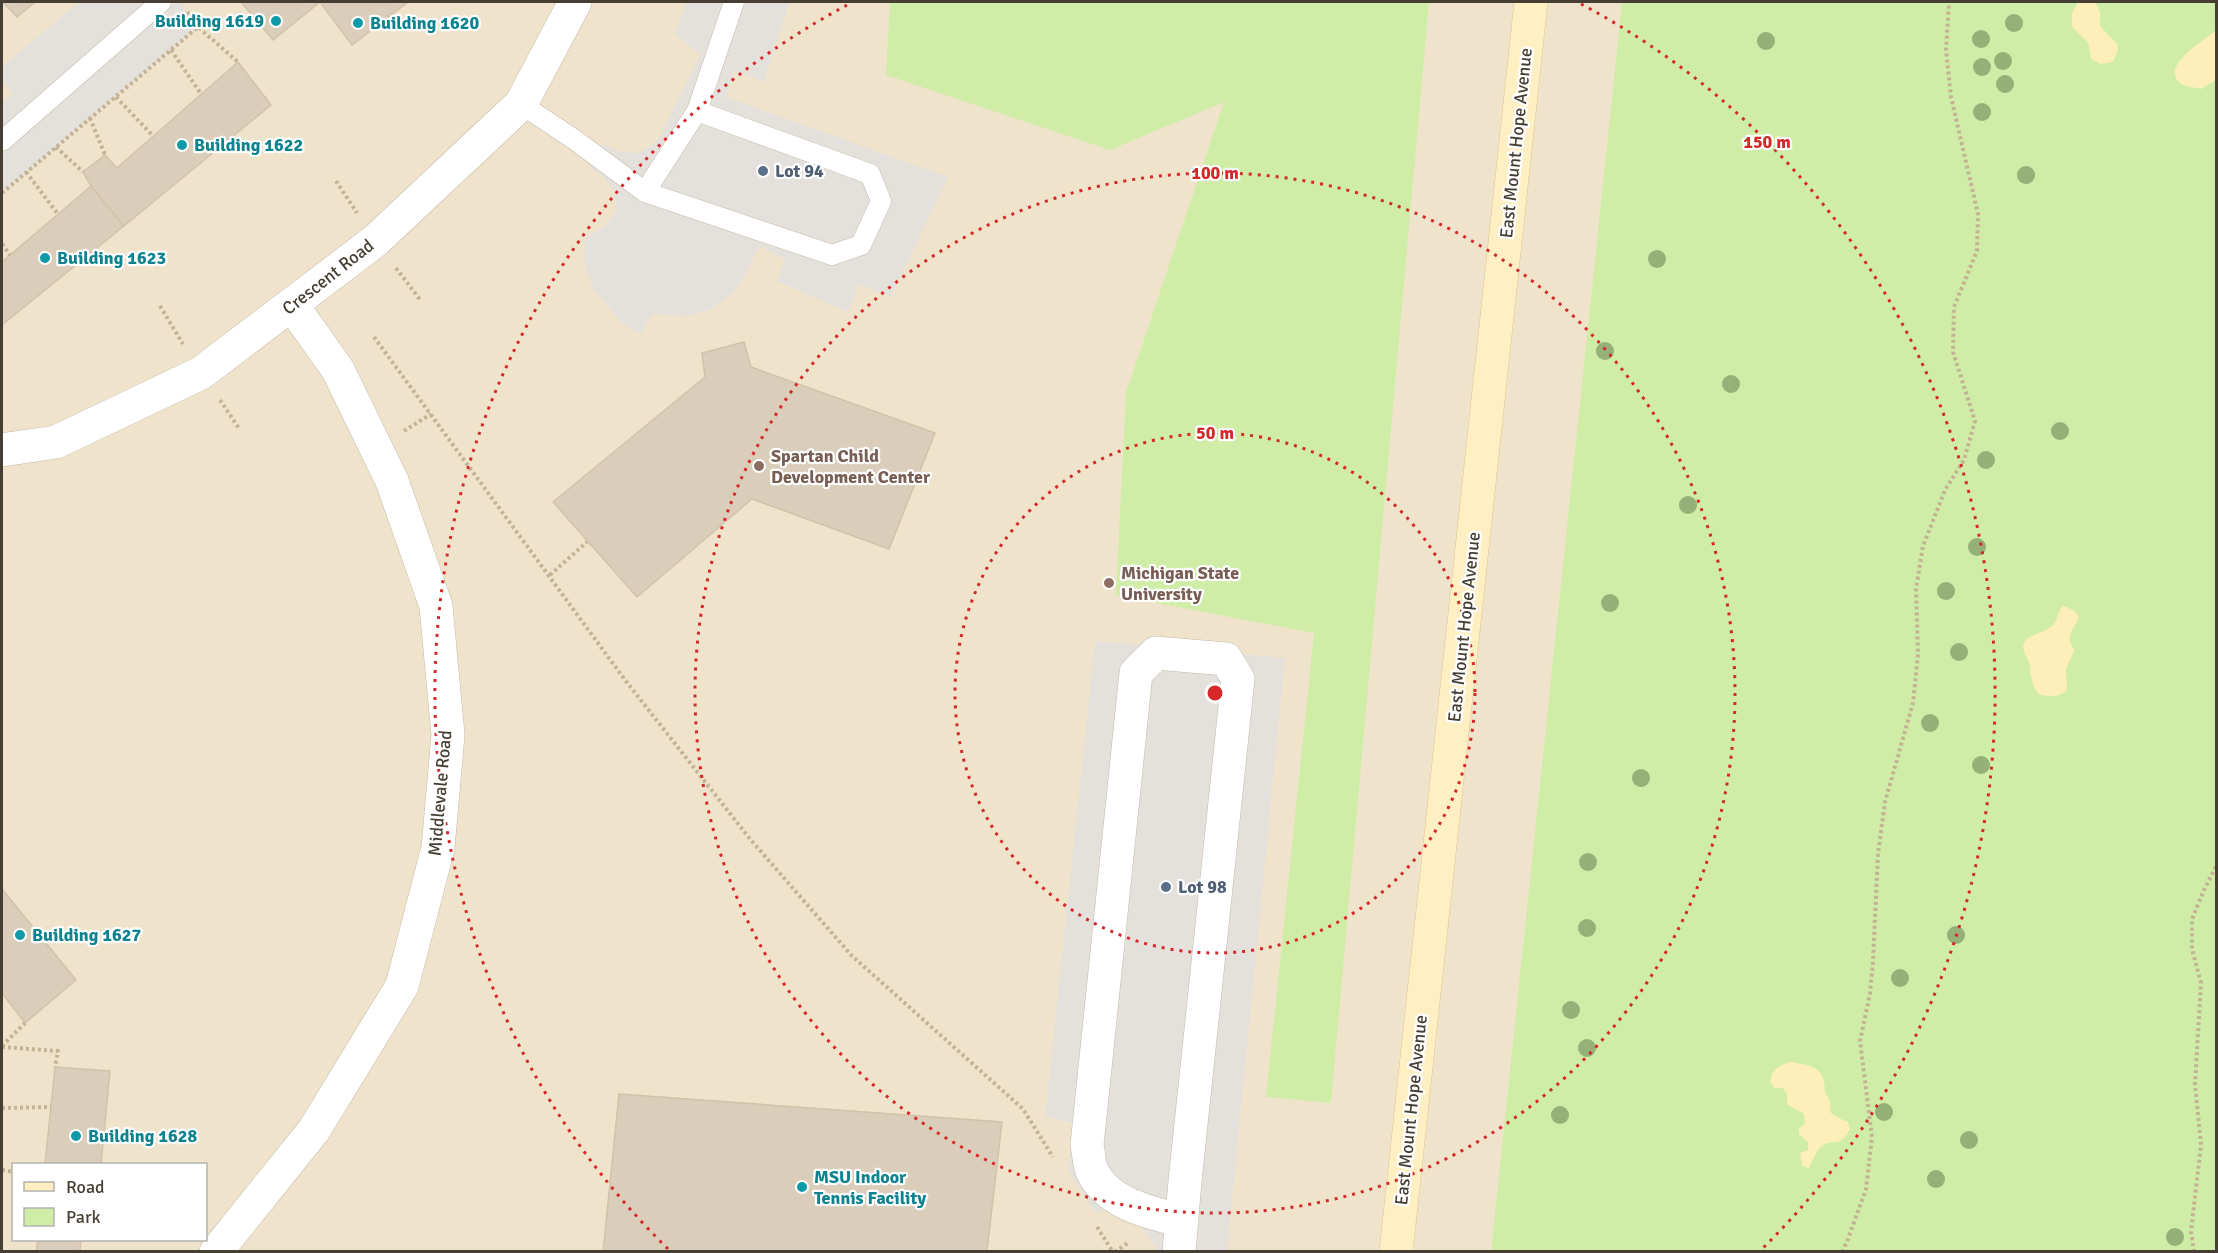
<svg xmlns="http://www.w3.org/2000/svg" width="2218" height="1253" font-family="Signika,sans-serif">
	<rect width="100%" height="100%" fill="#f4efe3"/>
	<!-- education -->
	<path fill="#efe4cb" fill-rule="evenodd" d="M2,2H2216V1251L2,1252ZM14,1164H206V1240H14Z"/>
	<!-- green -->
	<path fill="#cfeda7" d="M890,2H1429L1331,1103L1266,1097L1314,633L1116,595L1126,393L1224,102L1110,150L886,75Z
		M1622,2H2216V1251L1491,1252Z"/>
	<!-- sand -->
	<path fill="#fdeeba" d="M2078,2H2095L2100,12V26L2117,44L2118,49L2113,62L2100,64L2091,59L2088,42L2072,27V13Z
		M2216,30V80L2201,89C2195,87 2183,87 2179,82C2161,65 2206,39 2216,30Z
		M2063,606C2094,616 2068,624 2070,641C2070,642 2074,649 2074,651L2066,669L2067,690C2058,698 2049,697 2038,694C2032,684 2031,678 2030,667C2030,658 2018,650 2026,640C2032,634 2045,632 2052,626C2058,621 2057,612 2063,606Z
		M1791,1062C1811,1066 1825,1065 1825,1093C1839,1110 1816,1109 1848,1122L1850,1129C1839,1150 1834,1137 1822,1146C1815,1151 1813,1161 1809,1168L1802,1166L1800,1153L1808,1150V1142L1799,1134V1128L1805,1124L1804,1114L1787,1104V1094L1783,1088H1774L1770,1081C1773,1069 1779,1065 1791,1062Z"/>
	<!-- parking -->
	<path fill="#e4e1dc" d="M79,2H180L198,27L2,193V103L13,94L2,79V67Z
		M686,2H789L764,82L734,70L726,97L948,177L891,297L859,284L848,312L777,281L785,259L759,246L744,277L732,294L710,310L689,316L652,314L641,334L623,324L594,290L585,268V238L604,227L617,210L615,193L604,178L588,165L603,144L621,152L639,153L657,141L700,55L675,34Z
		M1095,641L1285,658L1227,1251H1156V1247L1138,1223L1108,1211L1094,1212L1068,1170L1073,1123L1045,1117Z"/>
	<!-- building -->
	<path fill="#dacdba" stroke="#d2c2aa" stroke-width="1.5" d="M3,2H35L17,17Z
		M241,2H320L273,40Z
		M320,2H408L352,45Z
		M238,62L271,105L124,226L91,186L83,172L105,155L117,168Z
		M91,186L124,226L2,325V262Z
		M744,342L751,367L935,433L889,549L752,499L637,597L553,502L705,377L702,353Z
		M2,889L76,980L25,1023L2,993Z
		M55,1067L110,1071L101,1164H45Z
		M619,1094L1002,1122L987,1251L991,1252H603Z
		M38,1240H81L80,1252H36Z"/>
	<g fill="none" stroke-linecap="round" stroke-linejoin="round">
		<defs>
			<path id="lane" d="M521,104L575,140L645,192L697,111L734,2
				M2,141L161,2
				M645,192L832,255L861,245L881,201L870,174L697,111"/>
			<path id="street" d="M2,450L56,442L201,373L375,241L521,104L575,2
				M216,1252L314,1130L402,986L438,848L448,735L436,606L392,481L338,370L292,305
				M1179,1252L1185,1181L1238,679L1226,659L1156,653L1136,673L1087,1145C1089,1154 1089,1166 1093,1173C1110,1205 1150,1212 1182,1221"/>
			<path id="secondary" d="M1396,1252L1531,2"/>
		</defs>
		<!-- lane casing -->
		<use href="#lane" stroke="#c3b9a8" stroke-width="21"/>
		<!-- street casing -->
		<use href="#street" stroke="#c3b9a8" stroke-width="34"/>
		<!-- secondary casing -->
		<use href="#secondary" stroke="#dcc68f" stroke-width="34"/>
		<!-- path -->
		<path stroke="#c4b294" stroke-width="4" stroke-dasharray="3 3" stroke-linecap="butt" d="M187,12L198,27
			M171,50L201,94
			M116,97L153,136
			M90,118L105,155
			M56,147L83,172
			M26,172L58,214
			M336,181L357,213
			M2,193L198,27L238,62
			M2,244L10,255
			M396,268L421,301
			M160,306L183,344
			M374,337L625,680L750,839L852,956L1023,1109L1053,1157
			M220,400L240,430
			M404,431L431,414
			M550,575L587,542
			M2,1046L25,1023
			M2,1047L58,1051L55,1067
			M2,1108L51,1107
			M2,1170L14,1172
			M1097,1227L1113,1252
			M1115,1252L1129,1242
			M1842,1252L1848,1239L1866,1189L1872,1137L1860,1041L1870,994L1873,961L1878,854L1885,802L1913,703L1918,654L1916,589L1923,546L1945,490L1964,460L1975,421L1953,352L1954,307L1977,251L1978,214L1951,97L1946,50L1949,2
			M2194,1252L2191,1232L2201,1145L2195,1084L2201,983L2192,949V919L2204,890L2216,866"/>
		<!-- lane -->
		<use href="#lane" stroke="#fff" stroke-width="20"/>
		<!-- street -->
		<use href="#street" stroke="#fff" stroke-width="33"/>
		<!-- secondary -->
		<use href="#secondary" stroke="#ffefc2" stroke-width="33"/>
	</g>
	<!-- trees -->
	<g fill="#94b178">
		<circle cx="2014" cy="23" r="9"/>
		<circle cx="1981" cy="39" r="9"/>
		<circle cx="1766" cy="41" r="9"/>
		<circle cx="2003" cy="61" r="9"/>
		<circle cx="1982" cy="67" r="9"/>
		<circle cx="2005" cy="84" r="9"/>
		<circle cx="1982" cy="112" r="9"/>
		<circle cx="2026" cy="175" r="9"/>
		<circle cx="1657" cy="259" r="9"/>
		<circle cx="1605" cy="351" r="9"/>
		<circle cx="1731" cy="384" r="9"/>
		<circle cx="2060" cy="431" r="9"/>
		<circle cx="1986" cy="460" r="9"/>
		<circle cx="1688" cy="505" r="9"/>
		<circle cx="1977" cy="547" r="9"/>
		<circle cx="1946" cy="591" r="9"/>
		<circle cx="1610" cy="603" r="9"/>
		<circle cx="1959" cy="652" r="9"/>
		<circle cx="1930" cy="723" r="9"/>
		<circle cx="1981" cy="765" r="9"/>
		<circle cx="1641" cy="778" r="9"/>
		<circle cx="1588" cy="862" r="9"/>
		<circle cx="1587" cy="928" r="9"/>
		<circle cx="1956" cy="935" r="9"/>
		<circle cx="1900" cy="978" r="9"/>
		<circle cx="1571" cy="1010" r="9"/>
		<circle cx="1587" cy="1048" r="9"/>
		<circle cx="1884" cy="1112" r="9"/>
		<circle cx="1560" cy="1115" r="9"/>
		<circle cx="1969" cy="1140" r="9"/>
		<circle cx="1936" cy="1179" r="9"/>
		<circle cx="2175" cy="1237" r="9"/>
	</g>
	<!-- distance rings -->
	<g fill="none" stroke="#d62828" stroke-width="3" stroke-dasharray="3 6">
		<circle cx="1215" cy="693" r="260"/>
		<circle cx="1215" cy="693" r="520"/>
		<path d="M668 1249A780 780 0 0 1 849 4M1581 4A780 780 0 0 1 1762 1249"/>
	</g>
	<!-- markers -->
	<g fill="#0f9aa8" stroke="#fff" stroke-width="2">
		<circle cx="276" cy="21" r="6"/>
		<circle cx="358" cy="23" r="6"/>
		<circle cx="182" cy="145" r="6"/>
		<circle cx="45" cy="258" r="6"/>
		<circle cx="20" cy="935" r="6"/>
		<circle cx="76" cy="1136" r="6"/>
		<circle cx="802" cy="1187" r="6"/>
	</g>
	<g fill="#5c6f8a" stroke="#fff" stroke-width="2">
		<circle cx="763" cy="171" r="6"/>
		<circle cx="1166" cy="887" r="6"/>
	</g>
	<g fill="#8d6e63" stroke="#fff" stroke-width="2">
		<circle cx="759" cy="466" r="6"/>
		<circle cx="1109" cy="583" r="6"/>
	</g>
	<g text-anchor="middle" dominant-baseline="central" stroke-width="4.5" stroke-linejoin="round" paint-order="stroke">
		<!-- culture labels -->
		<g font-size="18" font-weight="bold" fill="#0d838f" stroke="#fff" text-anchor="start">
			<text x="264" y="21" text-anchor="end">Building 1619</text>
			<text x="370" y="23">Building 1620</text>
			<text x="194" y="145">Building 1622</text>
			<text x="57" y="258">Building 1623</text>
			<text x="32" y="935">Building 1627</text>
			<text x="88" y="1136">Building 1628</text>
			<text x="814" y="1177">MSU Indoor<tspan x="814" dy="21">Tennis Facility</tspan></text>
		</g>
		<!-- street labels -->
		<g font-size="18" fill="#463e33" stroke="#fff">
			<text transform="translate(1516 143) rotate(-84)">East Mount Hope Avenue</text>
			<text transform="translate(328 277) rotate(-38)">Crescent Road</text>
			<text transform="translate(1464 627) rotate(-84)">East Mount Hope Avenue</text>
			<text transform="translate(440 793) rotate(-85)">Middlevale Road</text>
			<text transform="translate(1411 1110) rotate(-84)">East Mount Hope Avenue</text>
		</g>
		<!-- service labels -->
		<g font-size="18" font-weight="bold" fill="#4e5e75" stroke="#fff" text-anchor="start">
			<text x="775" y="171">Lot 94</text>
			<text x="1178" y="887">Lot 98</text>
		</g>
		<!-- education labels -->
		<g font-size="18" font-weight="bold" fill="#785e54" stroke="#fff" text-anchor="start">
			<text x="771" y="456">Spartan Child<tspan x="771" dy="21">Development Center</tspan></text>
			<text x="1121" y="573">Michigan State<tspan x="1121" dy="21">University</tspan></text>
		</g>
	</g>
	<circle cx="1215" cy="693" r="9" fill="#d62828" stroke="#fff" stroke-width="3"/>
	<g font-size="18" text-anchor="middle" font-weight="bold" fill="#d62828" stroke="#fff" stroke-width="4.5" stroke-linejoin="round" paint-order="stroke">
		<text x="1767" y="148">150 m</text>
		<text x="1215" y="179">100 m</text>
		<text x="1215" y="439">50 m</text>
	</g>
	<!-- border -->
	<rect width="2218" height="1253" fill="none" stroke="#463e33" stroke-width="6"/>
	<!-- legend -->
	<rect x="12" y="1163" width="195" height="78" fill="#ffffff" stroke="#b5b2ad" stroke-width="1.5"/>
	<rect x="24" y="1182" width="30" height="9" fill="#ffefc2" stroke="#b5b2ad" stroke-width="1.5"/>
	<text x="66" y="1193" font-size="18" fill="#463e33">Road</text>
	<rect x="24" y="1208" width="30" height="18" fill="#cfeda7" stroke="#b5b2ad" stroke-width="1.5"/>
	<text x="66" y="1223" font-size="18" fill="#463e33">Park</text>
</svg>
